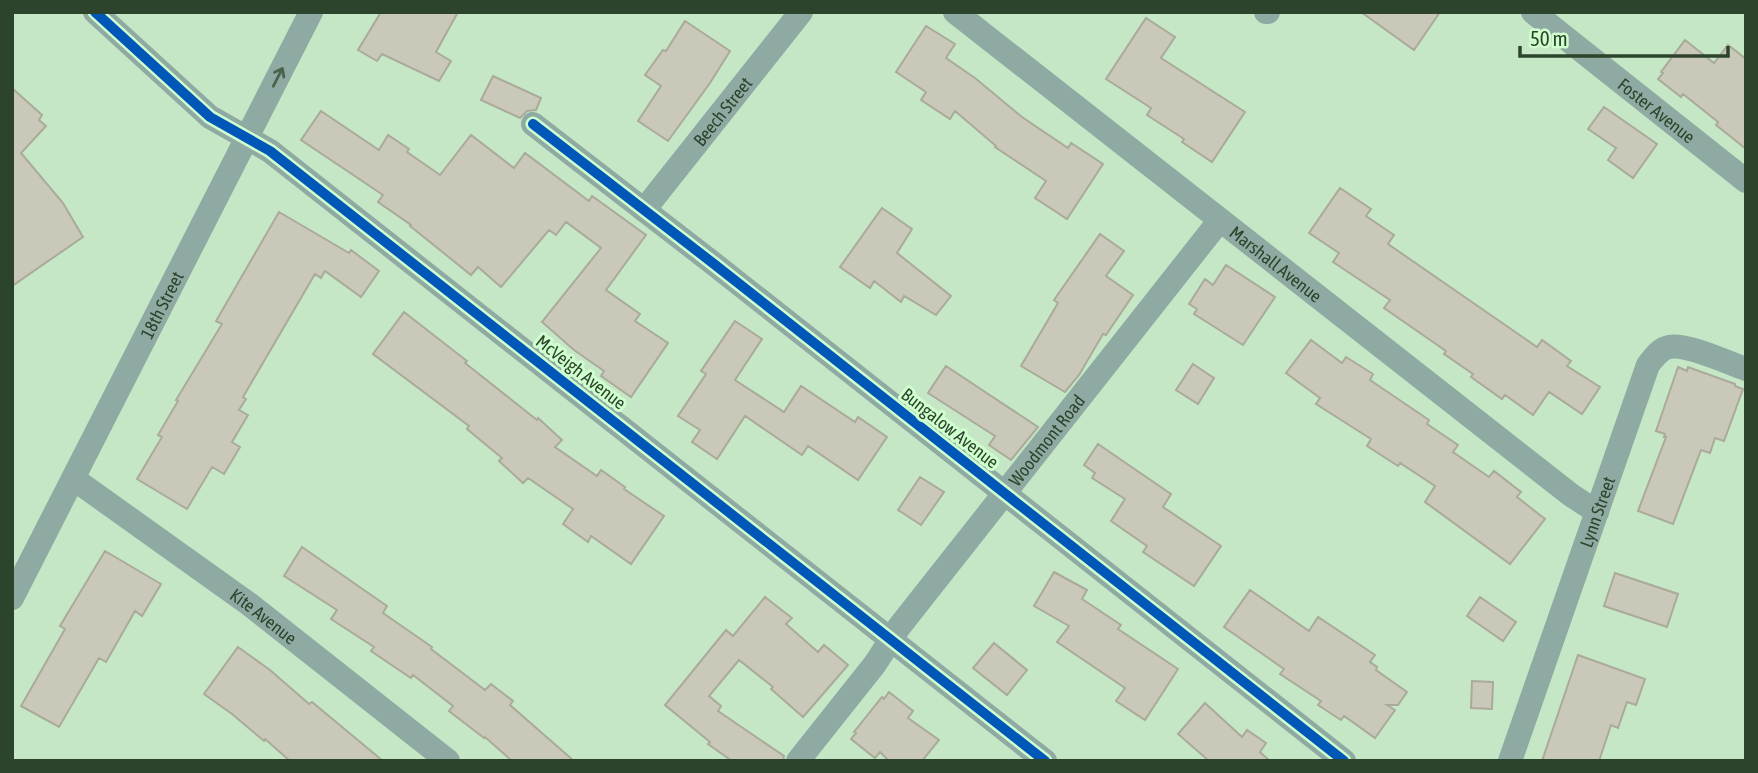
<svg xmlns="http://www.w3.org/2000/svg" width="1758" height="773" font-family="'Asap Condensed',sans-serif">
	<rect width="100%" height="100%" fill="#c6e7c6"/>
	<!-- building -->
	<path fill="#cac9b9" stroke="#aaaa9b" stroke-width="2" d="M381,12H458L436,52L451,61L439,81L382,54L377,61L358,50Z
		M1361,12H1440L1414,50Z
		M1146,18L1175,37L1161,58L1245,112L1212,162L1182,142L1184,139L1147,115L1151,108L1106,79Z
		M685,21L730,51L710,83L668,141L638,121L661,86L645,75L663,50L666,51Z
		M926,26L955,44L946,58L975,78L1022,117L1068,148L1071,143L1103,164L1067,219L1035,198L1046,181L995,147L996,146L955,111L950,119L921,100L926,92L896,72Z
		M1685,40L1714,63L1728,45L1746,59V149L1716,125L1718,122L1683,94L1681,97L1658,79L1663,73L1661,72Z
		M493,76L541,98L536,110L527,111L520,118L481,100Z
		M12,88L42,115L39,120L46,126L21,153L63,203L83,237L12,286Z
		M1604,107L1657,144L1633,178L1608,160L1616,148L1588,129Z
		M321,111L379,150L388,135L409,149L407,152L440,175L471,135L514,168L525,153L589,201L592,196L646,235L606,290L640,314L635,321L668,343L631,397L601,376L604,371L574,350L542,322L601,248L566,222L556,235L549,230L501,287L478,267L471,275L410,226L411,225L378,202L383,195L301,140Z
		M1340,188L1371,209L1366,216L1394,235L1388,244L1537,347L1542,340L1571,361L1567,366L1600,387L1582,414L1549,392L1533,415L1505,395L1502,399L1471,377L1473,374L1444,354L1446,351L1384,308L1390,300L1333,262L1339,253L1309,233Z
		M882,208L912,229L897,253L951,296L936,315L904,296L901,302L874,281L870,288L840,267Z
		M279,212L349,253L351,250L379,271L361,297L325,271L321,278L315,274L243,397L246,399L239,410L248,415L232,442L240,447L224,474L212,467L187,509L137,479L162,437L158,435L178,401L176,400L222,324L216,321Z
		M1100,234L1124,251L1106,276L1133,295L1106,335L1103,334L1079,375L1065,392L1021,366L1058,303L1054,300Z
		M1226,265L1275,297L1243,345L1194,314L1197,309L1189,304L1205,279L1213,285Z
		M404,312L467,361L465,363L537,420L538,418L562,440L555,447L597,476L601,470L625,487L624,489L664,516L631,564L591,536L588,542L563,524L573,509L528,478L523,483L499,461L502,458L467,429L469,426L373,354Z
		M735,321L762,339L735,380L784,412L801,386L855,422L858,417L887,437L858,480L808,446L802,455L745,416L717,459L692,442L700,430L678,416L706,374L701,371Z
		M1311,340L1342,363L1346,357L1373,374L1370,380L1429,420L1427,424L1458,445L1453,452L1489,477L1494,471L1521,492L1517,497L1545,519L1510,564L1425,502L1435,486L1400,463L1398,466L1367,446L1371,439L1316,404L1320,398L1286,373Z
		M1193,364L1214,378L1198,404L1176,390Z
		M946,366L1038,427L1011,460L989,445L995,436L928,393Z
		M1678,367L1687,371L1688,367L1735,384V386L1743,389L1724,441L1715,438L1710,453L1701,450L1673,524L1638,511L1666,437H1664L1665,434L1656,431Z
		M1098,444L1171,494L1163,507L1221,546L1194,586L1143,552L1147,546L1111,521L1125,499L1092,478L1095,473L1084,465Z
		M920,477L944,492L921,525L898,510Z
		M302,547L387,606L383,613L432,647L431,649L485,690L491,684L513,701L510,705L574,761H512L485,737L484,738L449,711L453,706L413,675L411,678L371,651L374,647L331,619L337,610L284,576Z
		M105,551L161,584L142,616L135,611L106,662L99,658L59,727L21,706L65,629L60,626Z
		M1054,572L1087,590L1082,599L1121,625L1118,629L1178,669L1145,720L1116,701L1125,688L1057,642L1069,626L1034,606Z
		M1615,573L1678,594L1667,627L1604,606Z
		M1250,590L1309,631L1318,617L1375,655L1370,662L1377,667L1376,670L1407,692L1398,705H1387L1395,710L1375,738L1344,716L1341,720L1318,705L1321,701L1280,674L1284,669L1224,627Z
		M765,597L792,618L786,624L818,652L824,645L848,665L803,717L771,689L773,687L739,660L709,696L721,706L718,711L784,756L783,761H732L708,744L710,742L665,705L726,630L733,636Z
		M1480,597L1516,622L1503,641L1467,616Z
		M994,643L1027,670L1007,695L973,668Z
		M238,647L270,670L309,704L312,702L383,761H290L265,739L264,741L232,714L204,694Z
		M1578,655L1645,679L1636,705L1627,702L1618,728L1611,725L1599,761H1542Z
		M1472,681L1493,682L1492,709L1471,708Z
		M889,692L913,711L908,718L939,740L922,761H889L880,752L875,758L851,739L856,733L854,732L882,697L884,699Z
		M1205,703L1242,737L1247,730L1266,743L1260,752L1270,761H1209L1178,734Z"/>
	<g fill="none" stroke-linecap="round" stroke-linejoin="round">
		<!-- minor -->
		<g stroke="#8faaa2" stroke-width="24">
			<path d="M95,12L210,117L270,151L1045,761"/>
			<path id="s1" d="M955,12L1571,495L1597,512"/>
			<path d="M1266,12H1268"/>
			<path id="s2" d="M1533,12L1746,181"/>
			<path d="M533,124L714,264L1344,761"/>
			<path id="s3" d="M644,210L801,12"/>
			<path id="s4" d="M74,479L249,604L448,761"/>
			<path id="s5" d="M12,598L311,12"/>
			<path id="s6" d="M798,761L875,664L899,627L1220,220"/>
			<path id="s7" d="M1510,761L1648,365C1654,358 1659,349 1669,347C1687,343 1728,363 1746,369"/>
		</g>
		<defs>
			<path id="cycleway" d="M95,12L210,117L270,151L1045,761
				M533,124L714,264L1344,761"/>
		</defs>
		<!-- cycleway casing -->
		<use href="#cycleway" stroke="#cfffce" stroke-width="15"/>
		<!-- cycleway -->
		<use href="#cycleway" stroke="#0057b8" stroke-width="10"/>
	</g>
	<!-- one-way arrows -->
	<defs><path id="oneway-shaft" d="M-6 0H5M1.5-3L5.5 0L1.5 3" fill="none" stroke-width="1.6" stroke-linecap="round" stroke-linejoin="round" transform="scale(1.75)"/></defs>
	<use stroke="#4a634f" href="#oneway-shaft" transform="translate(278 77) rotate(-63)"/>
	<g text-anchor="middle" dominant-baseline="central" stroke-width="6" stroke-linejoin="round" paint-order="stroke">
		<!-- street labels -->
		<g font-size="18" fill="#2c442c" stroke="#cfffce">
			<text stroke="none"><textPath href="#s2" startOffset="158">Foster Avenue</textPath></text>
			<text stroke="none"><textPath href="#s3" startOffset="126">Beech Street</textPath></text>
			<text stroke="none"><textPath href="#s1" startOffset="408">Marshall Avenue</textPath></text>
			<text stroke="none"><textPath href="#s5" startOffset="329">18th Street</textPath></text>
			<text transform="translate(581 372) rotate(38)">McVeigh Avenue</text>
			<text transform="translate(950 428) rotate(38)">Bungalow Avenue</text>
			<text stroke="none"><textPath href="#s6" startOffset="406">Woodmont Road</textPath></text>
			<text stroke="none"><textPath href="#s7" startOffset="264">Lynn Street</textPath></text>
			<text stroke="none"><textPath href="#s4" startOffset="234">Kite Avenue</textPath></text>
		</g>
	</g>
	<!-- border -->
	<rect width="1758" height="773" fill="none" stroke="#2c442c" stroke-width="28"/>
	<!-- scale -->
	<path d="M1520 46v10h208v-10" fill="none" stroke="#2c442c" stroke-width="3.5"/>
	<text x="1530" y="46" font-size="21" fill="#2c442c" stroke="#cfffce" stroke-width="5" paint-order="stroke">50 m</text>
</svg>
